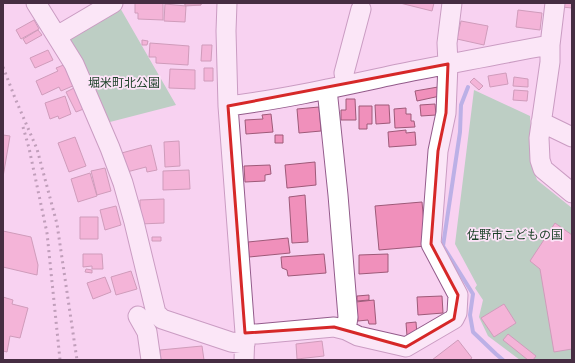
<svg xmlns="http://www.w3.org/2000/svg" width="575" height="363" font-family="'Fira Sans','Noto Sans JP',sans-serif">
	<rect width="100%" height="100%" fill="#f8d2f1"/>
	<!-- green -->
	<path fill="#75ca8e" d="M119,6L176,105L106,123L63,38Z
		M474,90L530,116L533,168L537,180L572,208V360H520L488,336L479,317L483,300L475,288L477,285L455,244Z"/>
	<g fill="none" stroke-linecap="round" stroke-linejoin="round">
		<!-- stream -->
		<path stroke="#7387da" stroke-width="4" d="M468,87L461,105L460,132L443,246L473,294L470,315L473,332L496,354L503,360"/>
	</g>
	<!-- building -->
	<path fill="#f090bb" stroke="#9e5a79" d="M135,3H163V20L138,19V13H135Z
		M185,3H201V5H185Z
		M185,3H201V5L185,6Z
		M400,3H434L432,11Z
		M563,3H572V8L562,7Z
		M165,4L186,6L185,22L164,21Z
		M518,10L542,13L540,30L516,27Z
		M34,20L39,29L21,39L16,30Z
		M461,21L488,26L484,45L457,39Z
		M38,30L42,35L26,44L23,39Z
		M142,40L148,41L147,45H142Z
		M150,43L189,46L188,65L156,63V57H149Z
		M202,45H212L211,61H201Z
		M48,50L53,60L35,68L30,58Z
		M66,64L75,85L61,91L59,87L42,95L36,81L58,71L56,68Z
		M204,68H213V81H204Z
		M170,69L195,70V89L169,88Z
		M506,73L508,84L490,87L488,76Z
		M514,77L528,79V87L513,86Z
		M474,78L483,86L479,90L470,82Z
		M76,87L86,108L76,112L66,92Z
		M438,87L440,96L417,101L415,91Z
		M514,90L528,91L527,101L513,100Z
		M65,96L71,114L59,119L58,116L50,119L45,103Z
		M346,99H355L356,120H341V110H346Z
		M435,104L436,115L421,116L420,105Z
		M375,105H389L390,123L376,124Z
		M359,106H372V124H367V129H359Z
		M319,107L321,131L299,133L297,109Z
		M406,108V114H411V121H414L415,127L395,128L394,109Z
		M271,114L273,132L246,134L245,120L263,119L262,115Z
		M406,130V133L415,132L416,145L389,147L388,132Z
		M3,135L10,136L3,177Z
		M275,135H283V143H275Z
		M75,137L86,166L69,172L58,143Z
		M179,141L180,166L165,167L164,142Z
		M151,145L157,170L147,172L146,167L123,173L118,154Z
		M315,162L316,185L287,188L285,165Z
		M270,165L271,174L265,175V181L245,182L244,166Z
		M105,168L111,191L97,195L91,171Z
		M189,170L190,189L163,190V171Z
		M90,173L97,196L78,202L71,179Z
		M305,195L308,242L292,243L289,197Z
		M164,199V223L140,224V200Z
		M422,202L426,246L379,250L375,206Z
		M116,206L121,225L105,230L100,210Z
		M80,217H98V239H80Z
		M555,223L572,235V349L554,352L540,269L530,261Z
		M3,231L31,237L38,265L37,275L3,267Z
		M152,237H161V241H152Z
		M288,238L290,253L249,257L248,242Z
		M83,254H102L103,269H92V266L83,267Z
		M324,254L326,273L288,276L287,270L282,268L281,257Z
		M388,254V272L359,274V255Z
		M86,269L92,270V273L85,272Z
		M131,271L137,289L116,295L111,277Z
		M105,277L111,292L93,299L87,283Z
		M369,295V300L357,301V296Z
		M442,296L443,313L418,315L417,297Z
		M3,297L13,300L12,304L28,308L20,338L10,336L7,352L3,351Z
		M374,300L376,324H369L368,320L358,321L356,302Z
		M504,304L516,323L494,337L481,318Z
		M416,322L417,335L407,336L406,323Z
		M508,334L536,356L533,360H528L503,340Z
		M458,340L472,358L469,360H432Z
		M322,341L324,356L297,359L296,344Z
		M202,346L204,360H161L160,350Z"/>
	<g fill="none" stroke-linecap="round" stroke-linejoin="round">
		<defs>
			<path id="minor" d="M36,3L74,64L110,148L123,183L134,222L156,313L162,319L231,342L245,344
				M227,3L226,31L228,106L245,333L244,360
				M555,3L550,45V62L539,138L540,160L543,169L572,193
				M57,36L113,3
				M346,85L344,73L361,9
				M327,89L338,195L348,317L346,330
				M228,106C285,99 342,86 398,74C449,64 499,54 550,45
				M541,122L572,137
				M138,316L147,332L151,360
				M245,333L257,334L334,327L346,330L358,336L406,347L454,319L457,313L458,295L431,244L438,151L446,113L448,64L447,43L452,3"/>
		</defs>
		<!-- minor casing -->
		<use href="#minor" stroke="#935b8b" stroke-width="21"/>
		<!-- minor -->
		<use href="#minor" stroke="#fff" stroke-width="19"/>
		<!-- rail -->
		<path stroke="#7d6079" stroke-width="3" stroke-dasharray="2 4" stroke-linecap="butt" d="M3,67L15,98L37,149L57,224L77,360
			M23,127L29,148L47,233L60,360"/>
	</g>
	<!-- marked area -->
	<path d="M0 0H575V363H0ZM448,64L446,113L438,151L431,244L458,295L454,319L406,347L334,327L245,333L228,106Z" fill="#f8d2f1" fill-opacity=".55" fill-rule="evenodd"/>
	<path fill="none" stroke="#d62828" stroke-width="3" stroke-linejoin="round" d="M448,64L446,113L438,151L431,244L458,295L454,319L406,347L334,327L245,333L228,106Z"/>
	<g text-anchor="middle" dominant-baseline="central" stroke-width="3.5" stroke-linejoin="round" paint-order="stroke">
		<!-- park labels -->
		<g font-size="12" fill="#1a3f26" stroke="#fde3f8">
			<text x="124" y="83">堀米町北公園</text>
			<text x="515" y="235">佐野市こどもの国</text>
		</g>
	</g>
	<!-- border -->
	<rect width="575" height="363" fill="none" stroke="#462d42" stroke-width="8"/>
</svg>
